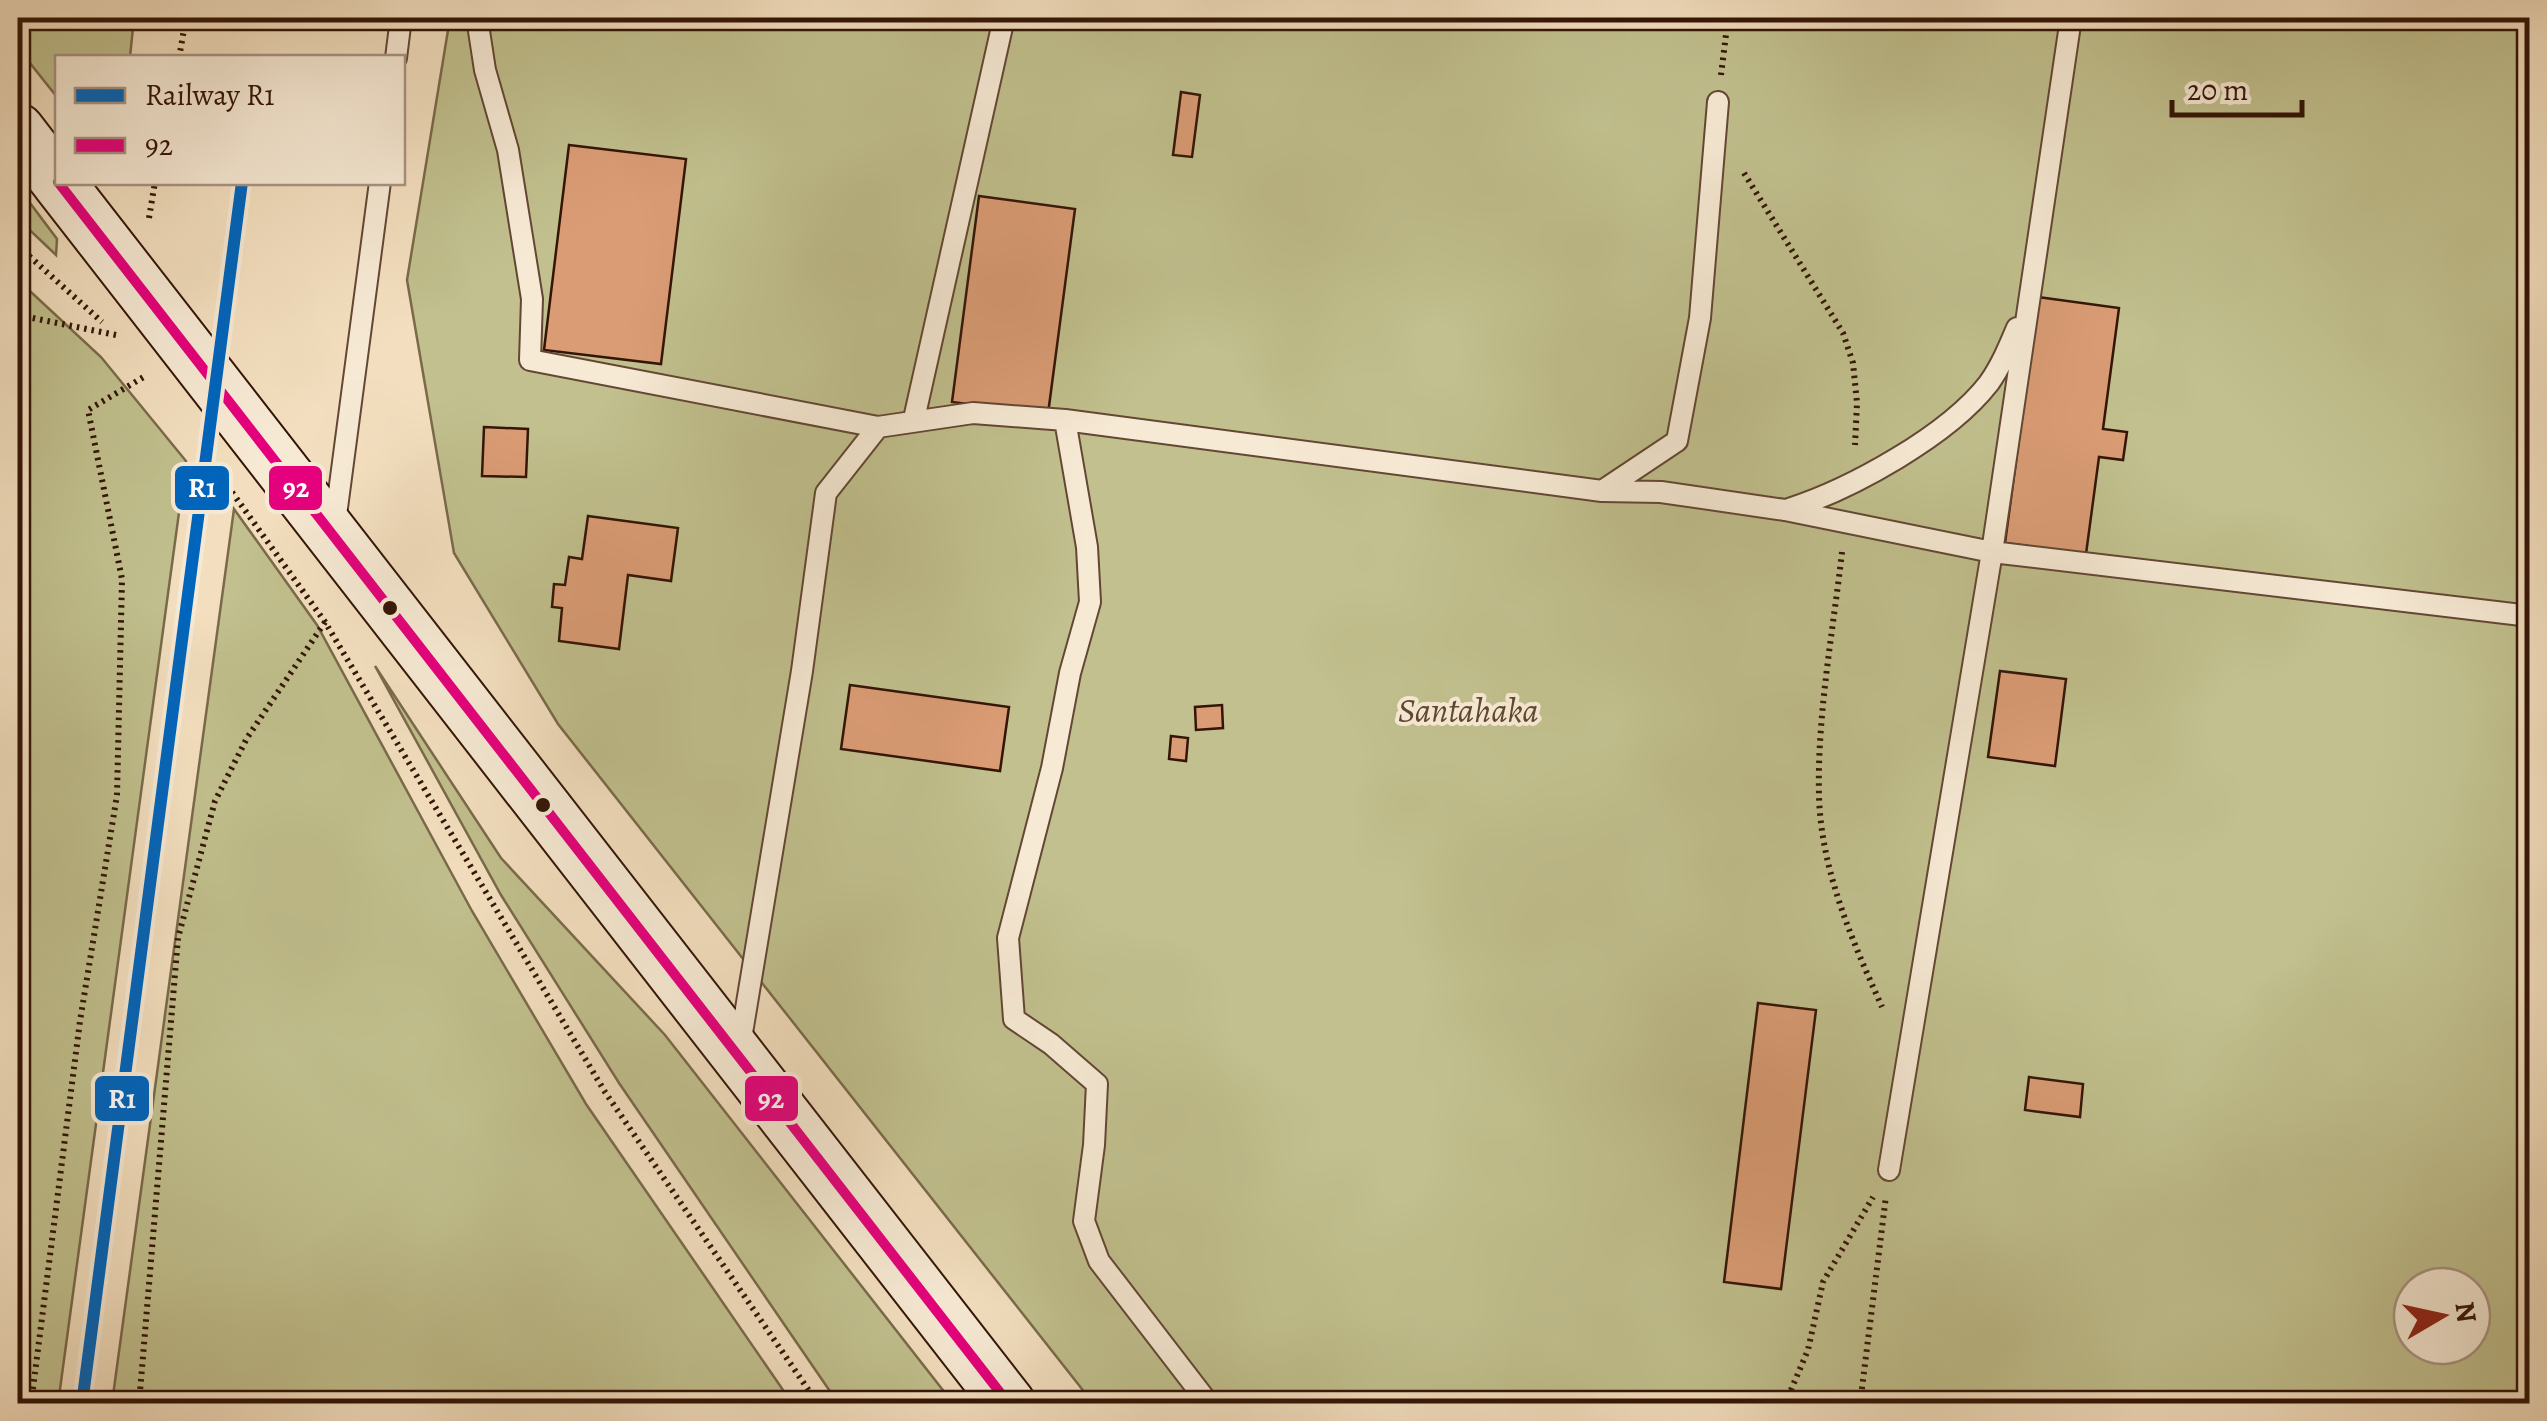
<svg xmlns="http://www.w3.org/2000/svg" width="2547" height="1421" font-family="Alegreya,serif">
	<rect width="100%" height="100%" fill="#f3dfbf"/>
	<filter id="stains"><feTurbulence type="fractalNoise" baseFrequency=".002" numOctaves="4"/><feColorMatrix values="0 0 0 0 .2 0 0 0 0 .09 0 0 0 0 .02 0 0 0 .5 -.17"/></filter>
	<radialGradient id="worn" r=".72"><stop offset=".6" stop-color="#630" stop-opacity="0"/><stop offset="1" stop-color="#630" stop-opacity=".3"/></radialGradient>
	<!-- green -->
	<path fill="#c1c08e" stroke="#7a6a4a" stroke-width="2.5" fill-rule="evenodd" d="M18,18H134L130,57L58,58L57,97L18,48Z
		M450,18H2529V1403H1093L558,724L454,553L407,280ZM2412,1286H2472V1346H2412Z
		M18,187L57,239L56,255L18,219Z
		M18,280L101,357L186,461L58,1404L18,1403Z
		M234,509L317,625L472,911L586,1104L792,1403H112Z
		M375,666L501,858L665,1035L953,1403H838L619,1083L501,895Z"/>
	<!-- building -->
	<path fill="#da9c75" stroke="#331406" stroke-width="2.5" d="M1181,92L1200,95L1192,157L1173,155Z
		M569,145L686,159L661,364L544,350Z
		M979,196L1075,209L1048,414L952,402Z
		M2038,297L2119,308L2103,429L2127,432L2123,460L2099,457L2086,554L2005,543Z
		M484,427L528,429L526,477L482,476Z
		M588,516L678,528L671,581L628,575L619,649L559,641L562,608L552,607L554,584L565,585L569,557L582,559Z
		M2000,671L2066,679L2055,766L1988,757Z
		M850,685L1009,707L1000,771L841,749Z
		M1222,705L1223,728L1196,730L1195,707Z
		M1171,736L1188,738L1186,761L1169,759Z
		M1758,1003L1816,1010L1781,1289L1724,1282Z
		M2029,1077L2083,1084L2080,1117L2025,1110Z"/>
	<g fill="none" stroke-linecap="round" stroke-linejoin="round">
		<defs>
			<path id="lane" d="M477,18L485,70L508,150L532,299L530,360L878,427
				M396,58L401,18
				M914,419L1004,18
				M1065,420L1087,547L1090,602L1070,673L1052,768L1008,938L1014,1019L1051,1044L1097,1084L1094,1145L1084,1221L1099,1261L1209,1404
				M1602,491L1661,492L1785,510L1992,552L2530,616
				M1789,509C1851,489 1948,436 1989,383C2001,366 2009,347 2017,328
				M335,523L380,182
				M740,1045L802,671L826,493L878,427L973,413L1065,420L1602,491L1677,441L1700,318L1718,102
				M1889,1170L1992,552L2071,18"/>
			<path id="secondary" d="M18,130L58,182
				M58,182L1009,1404"/>
		</defs>
		<!-- lane casing -->
		<use href="#lane" stroke="#634734" stroke-width="24"/>
		<!-- secondary casing -->
		<use href="#secondary" stroke="#331406" stroke-width="56"/>
		<!-- path -->
		<path stroke="#331406" stroke-width="6" stroke-dasharray="2.5 5" stroke-linecap="butt" d="M179,58L186,18
			M1721,75L1728,18
			M1744,173L1843,333L1853,363L1857,403L1855,445
			M149,218L155,182
			M18,246L102,322
			M18,315L116,335
			M219,474L325,622L605,1092L818,1404
			M1842,552C1833,632 1817,715 1819,796C1821,870 1852,940 1882,1007
			M31,1404L80,1021L117,795L122,579L88,410L147,375
			M139,1404L178,938L215,801L247,738L325,622
			M1785,1404L1808,1350L1823,1282L1873,1197
			M1860,1404L1886,1196"/>
		<!-- lane -->
		<use href="#lane" stroke="#f7ead5" stroke-width="20"/>
		<!-- secondary -->
		<use href="#secondary" stroke="#f7ead5" stroke-width="52"/>
		<defs>
			<path id="bus-1" d="M58,182L1009,1404"/>
		</defs>
		<!-- bus-1 casing -->
		<use href="#bus-1" stroke="#f7ead5" stroke-width="18"/>
		<!-- bus-1 -->
		<use href="#bus-1" stroke="#e5007d" stroke-width="10"/>
		<defs>
			<path id="rail-1" d="M82,1404L242,182"/>
		</defs>
		<!-- rail-1 casing -->
		<use href="#rail-1" stroke="#f7ead5" stroke-width="20"/>
		<!-- rail-1 -->
		<use href="#rail-1" stroke="#0065bd" stroke-width="12"/>
	</g>
	<!-- markers -->
	<g fill="#331406" stroke="#f7ead5" stroke-width="4">
		<circle cx="390" cy="608" r="9"/>
		<circle cx="543" cy="805" r="9"/>
	</g>
	<g text-anchor="middle" dominant-baseline="central" stroke-width="8" stroke-linejoin="round" paint-order="stroke">
		<!-- park labels -->
		<g font-size="35" font-style="italic" fill="#5e482f" stroke="#f7ead5">
			<text x="1468" y="710">Santahaka</text>
		</g>
	</g>
	<g stroke="#f7ead5" stroke-width="4">
		<rect x="173" y="464" width="58" height="48" rx="10" fill="#0065bd"/>
		<rect x="267" y="464" width="57" height="48" rx="10" fill="#e5007d"/>
		<rect x="93" y="1074" width="58" height="49" rx="10" fill="#0065bd"/>
		<rect x="743" y="1074" width="57" height="49" rx="10" fill="#e5007d"/>
	</g>
	<g font-size="28" text-anchor="middle" font-weight="bold" fill="#fff">
		<text x="202" y="497">R1</text>
		<text x="296" y="497">92</text>
		<text x="122" y="1108">R1</text>
		<text x="771" y="1108">92</text>
	</g>
	<!-- margin -->
	<rect width="2547" height="1421" fill="none" stroke="#f3dfbf" stroke-width="60"/>
	<rect x="20" y="20" width="2507" height="1381" fill="none" stroke="#331406" stroke-width="5"/>
	<rect x="30" y="30" width="2487" height="1361" fill="none" stroke="#331406" stroke-width="2.5"/>
	<!-- legend -->
	<rect x="55" y="55" width="350" height="130" fill="#f7ead5" stroke="#a99482" stroke-width="2.5"/>
	<rect x="75" y="88" width="50" height="15" fill="#0065bd" stroke="#a99482" stroke-width="2.5"/>
	<text x="145" y="105" font-size="30" fill="#331406">Railway R1</text>
	<rect x="75" y="138" width="50" height="15" fill="#e5007d" stroke="#a99482" stroke-width="2.5"/>
	<text x="145" y="155" font-size="30" fill="#331406">92</text>
	<!-- north arrow -->
	<g transform="translate(2442 1316) rotate(81)"><circle r="48" fill="#f7ead5" stroke="#a99482" stroke-width="2.5"/>
	<path d="M0-8L18 38L0 25L-18 38Z" fill="#8f2418"/>
	<text y="-15" font-size="28" font-weight="bold" text-anchor="middle" fill="#331406">N</text>
	</g>
	<!-- scale -->
	<path d="M2172 100v15h130v-15" fill="none" stroke="#331406" stroke-width="5"/>
	<text x="2187" y="100" font-size="30" fill="#331406" stroke="#f7ead5" stroke-width="8" paint-order="stroke">20 m</text>
	<rect width="100%" height="100%" filter="url(#stains)"/>
	<rect width="100%" height="100%" fill="url(#worn)"/>
</svg>
